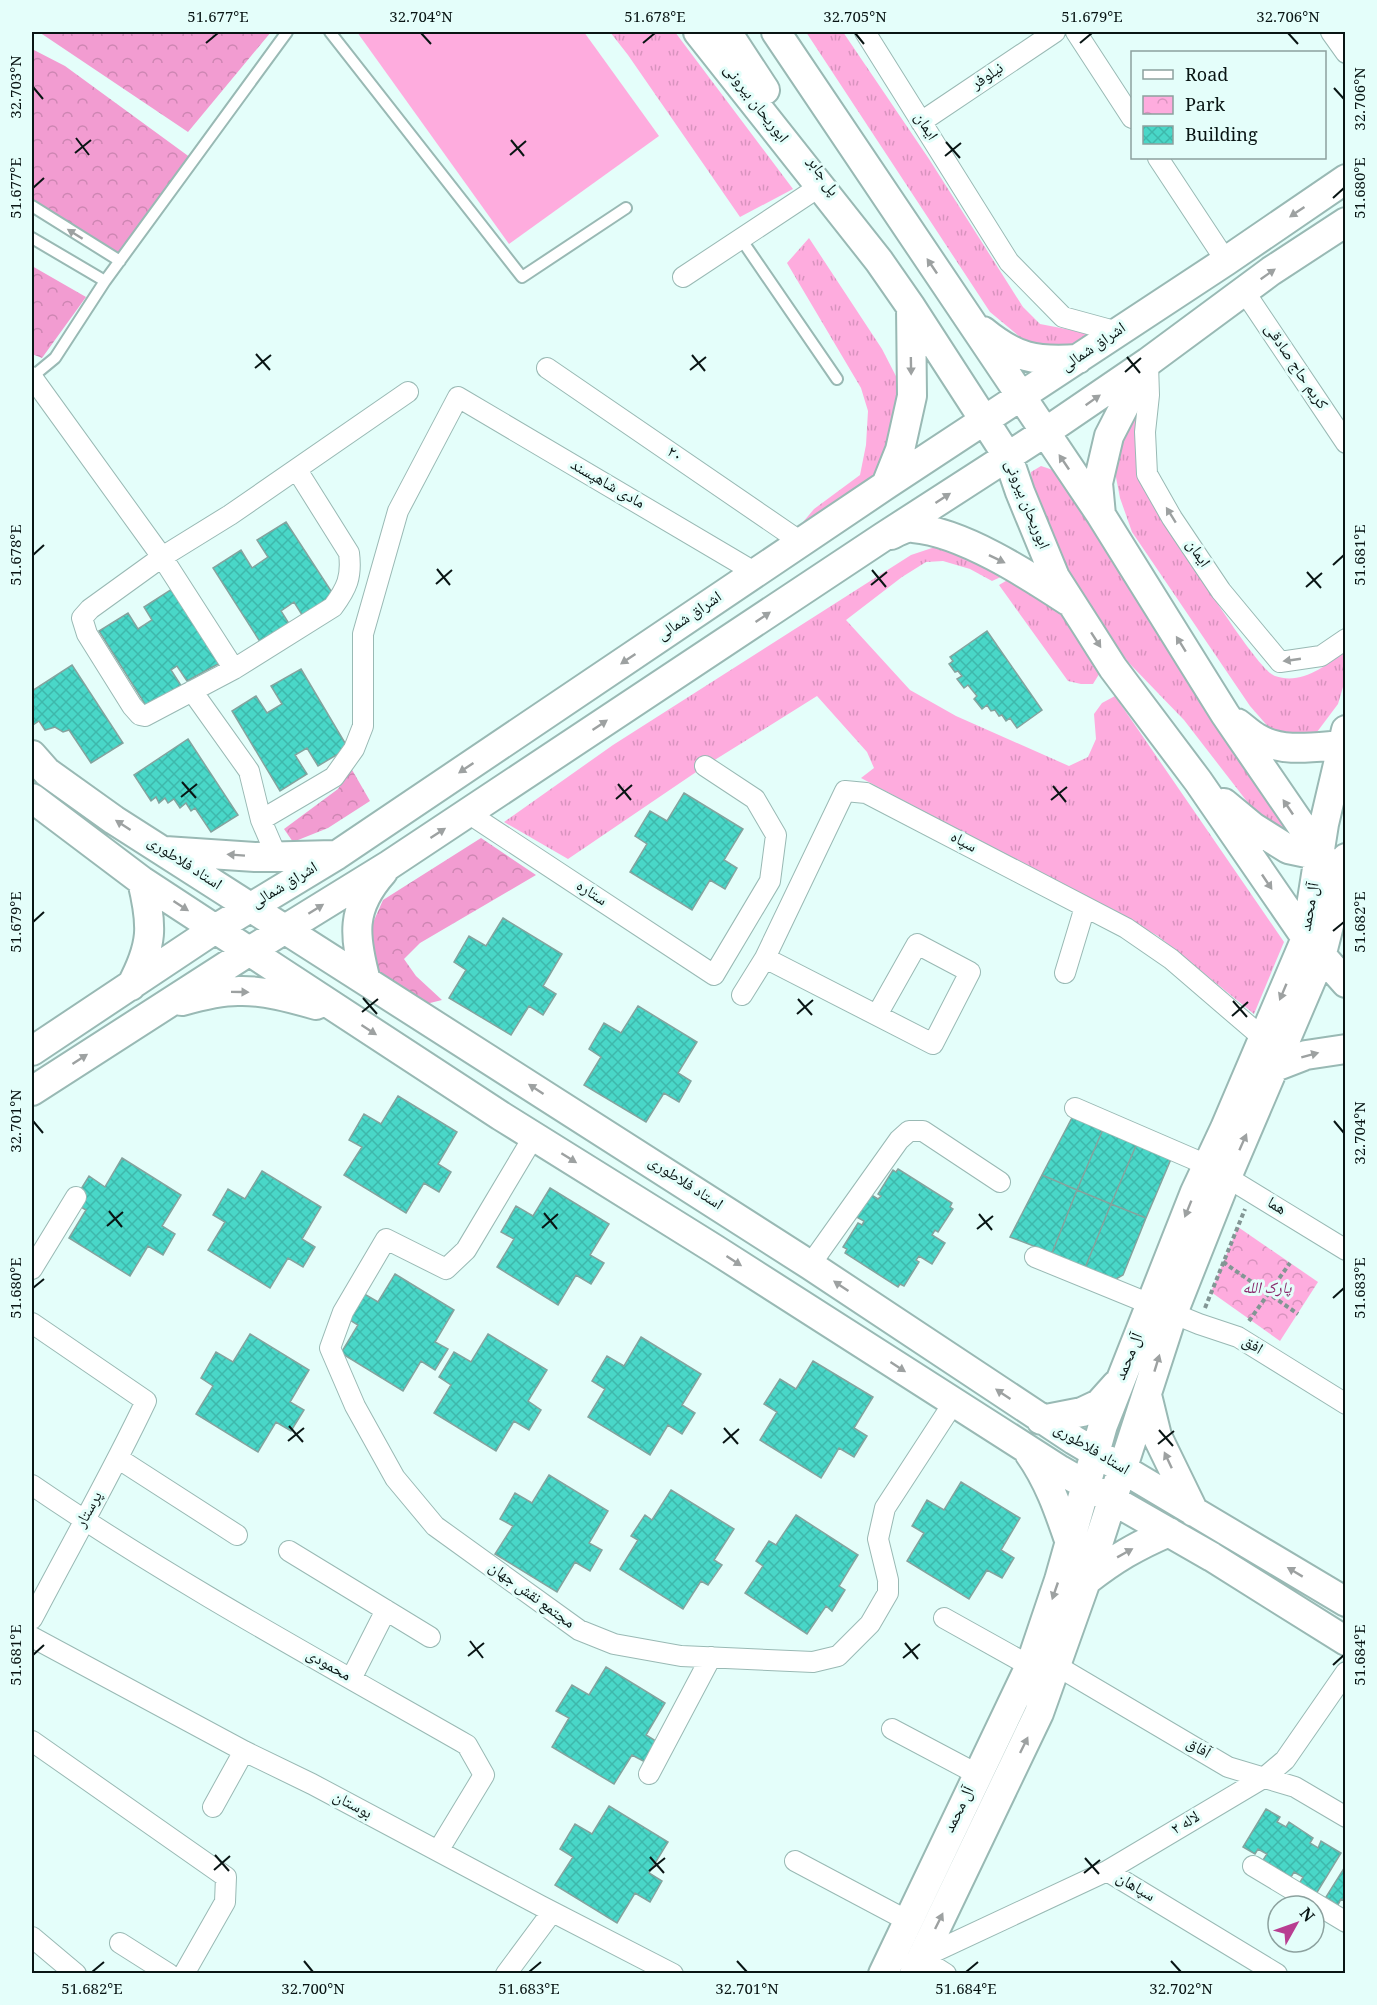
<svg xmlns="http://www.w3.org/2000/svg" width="1377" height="2005" font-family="Georgia,'Noto Naskh Arabic',serif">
	<defs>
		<pattern id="grass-tufts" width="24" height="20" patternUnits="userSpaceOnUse" patternTransform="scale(1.5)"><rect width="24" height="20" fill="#feacde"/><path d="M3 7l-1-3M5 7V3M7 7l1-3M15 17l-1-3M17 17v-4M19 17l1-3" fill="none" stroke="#d893be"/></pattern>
		<pattern id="forest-crowns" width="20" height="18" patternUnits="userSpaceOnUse" patternTransform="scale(1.5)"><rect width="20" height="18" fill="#f29cd1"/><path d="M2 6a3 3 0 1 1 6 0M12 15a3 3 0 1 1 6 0" fill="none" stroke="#ce86b3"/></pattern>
		<pattern id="park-crowns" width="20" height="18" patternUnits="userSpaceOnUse" patternTransform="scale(1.5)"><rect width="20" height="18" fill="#feacde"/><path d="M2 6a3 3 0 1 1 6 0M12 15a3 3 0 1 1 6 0" fill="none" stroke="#d893be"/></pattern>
		<pattern id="building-cross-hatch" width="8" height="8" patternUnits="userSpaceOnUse" patternTransform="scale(1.5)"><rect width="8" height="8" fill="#49d7c8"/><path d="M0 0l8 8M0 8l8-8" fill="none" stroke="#3eb8ab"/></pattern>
	</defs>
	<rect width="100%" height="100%" fill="#e4fefa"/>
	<!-- grass -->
	<path fill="url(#grass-tufts)" d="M610,32H675L793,189L740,217L628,55Z
		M806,32H843L929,159L1023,307L1040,324L1097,335L1077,348L1048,349L1020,337L990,312Z
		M809,238L882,349L900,384L893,429L872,487L798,528L814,509L860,475L866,445L868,411L861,388L787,263Z
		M1142,400C1134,436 1133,451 1144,487C1162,515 1254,669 1275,676C1301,685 1324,667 1345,652V680L1338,704L1317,732L1294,738L1271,730L1250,706L1132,532L1120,498L1114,467L1120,434Z
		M1041,466L1053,470L1163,638L1302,841L1259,817L1184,720L1129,663L1078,596L1032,488L1031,472Z
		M938,546L972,557L1003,576L992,581L970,569L943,561L926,562L902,577L846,620L910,690L956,716L1069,766L1088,757L1096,739L1094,714L1102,703L1115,696L1284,942L1254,1014L1158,936L861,778L874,768L867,752L817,696L705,766L568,859L504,822L613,745L911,555Z
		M1011,578L1059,611L1101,671L1093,684H1081L1068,681L999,585Z"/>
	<!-- forest -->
	<path fill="url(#forest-crowns)" d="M39,32H271L188,132Z
		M32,49L65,66L191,158L117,257L32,204Z
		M32,266L86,297L42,358L32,354Z
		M351,768L370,801L328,828L293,842L284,829L338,789Z
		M481,838L536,875L420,943L404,959L416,976L442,1000L426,1004L405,996L378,970L372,945V925L383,900Z"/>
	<!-- park -->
	<path fill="url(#park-crowns)" d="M1238,1227L1318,1282L1280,1341L1211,1292Z"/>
	<!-- pitch -->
	<path fill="#feacde" d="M357,32H584L659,136L509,244Z"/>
	<!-- building -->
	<path fill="url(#building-cross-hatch)" stroke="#84a39e" stroke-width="1.5" d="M286,522L335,597L304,618L294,602L281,611L293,630L264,648L213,568L241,550L252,568L268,557L257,540Z
		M172,589L220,663L187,681L177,666L171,670L182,687L148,709L99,631L128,613L138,629L152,620L144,607Z
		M987,631L1042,710L1017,728L1010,718L1006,721L1002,715L999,716L995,710L991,711L987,705L982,709L974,699L977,696L968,685L964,688L957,679L962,676L958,671L955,672L949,664L953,661L950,657Z
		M72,665L123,743L91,763L69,730L63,732L55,727L45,730L39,721L33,725L32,723V691Z
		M301,669L348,748L318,766L307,748L295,755L307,774L280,791L232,711L256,696L267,713L282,704L271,686Z
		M188,739L238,815L211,832L195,808L191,811L186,803L180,808L174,799L168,803L165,798L159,803L156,797L151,801L134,775Z
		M684,793L743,829L724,860L737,868L725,889L710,880L692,910L630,872L647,844L635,836L650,811L667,821Z
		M503,918L562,954L543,986L556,994L543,1015L529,1006L511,1035L449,998L466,970L454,962L469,936L486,946Z
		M638,1006L697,1042L678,1073L691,1081L679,1102L664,1093L646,1122L584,1085L601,1057L589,1049L604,1023L621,1033Z
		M398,1096L457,1132L438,1164L451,1172L439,1192L424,1183L406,1213L344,1175L362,1147L349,1140L364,1114L381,1124Z
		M1074,1114L1104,1127L1077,1190L1042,1175Z
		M1104,1127L1138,1141L1111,1204L1077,1190Z
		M1138,1141L1171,1159L1146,1218L1111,1204Z
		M122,1158L181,1195L162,1226L175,1234L163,1255L148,1246L130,1276L69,1238L86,1210L73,1202L89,1176L105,1187Z
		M898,1169L952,1203L950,1207L953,1209L938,1232L935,1230L932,1235L945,1243L932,1264L919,1256L916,1260L919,1262L904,1286L900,1284L898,1287L845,1253L847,1249L843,1247L858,1223L862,1225L864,1221L851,1214L865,1191L878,1199L881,1196L878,1194L893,1170L896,1172Z
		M262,1171L321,1207L302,1239L315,1247L303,1267L288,1258L270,1288L208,1250L225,1222L213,1215L228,1189L245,1199Z
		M1042,1175L1077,1190L1052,1253L1010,1237Z
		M550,1188L609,1224L590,1255L604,1263L591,1284L576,1275L558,1305L497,1267L514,1239L501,1232L516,1206L533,1216Z
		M1077,1190L1111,1204L1085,1268L1052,1253Z
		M1111,1204L1146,1218L1123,1275L1116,1279L1085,1268Z
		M395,1274L454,1310L435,1342L448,1349L435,1370L421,1361L403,1391L341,1353L358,1325L345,1317L361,1292L378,1302Z
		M250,1334L309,1370L290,1402L304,1410L291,1431L276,1422L258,1452L196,1414L213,1386L201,1378L216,1352L233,1362Z
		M488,1334L547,1370L528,1401L541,1410L529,1430L514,1421L496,1451L434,1413L451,1385L439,1377L454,1352L471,1362Z
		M641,1337L701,1374L682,1405L695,1413L682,1434L668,1425L650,1455L588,1417L605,1389L592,1381L607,1356L624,1366Z
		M813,1361L873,1397L854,1428L867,1436L854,1457L839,1448L821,1478L760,1440L777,1412L764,1404L780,1379L796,1389Z
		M549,1475L608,1511L589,1543L602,1550L590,1571L575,1562L557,1592L495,1554L513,1526L500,1519L515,1493L532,1503Z
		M961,1482L1020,1518L1001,1550L1014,1558L1002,1578L987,1570L969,1599L907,1561L924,1533L912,1526L927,1500L944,1510Z
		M671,1490L734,1529L714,1560L722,1565L708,1585L701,1581L683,1609L620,1569L638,1540L631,1536L645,1515L652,1520Z
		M796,1515L858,1555L839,1586L845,1590L832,1611L826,1606L807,1634L745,1593L763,1566L756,1561L769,1541L776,1545Z
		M606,1667L665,1703L646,1735L659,1743L647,1763L632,1755L614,1784L552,1747L569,1718L556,1711L572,1685L589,1695Z
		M609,1806L668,1842L649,1873L662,1881L650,1902L635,1893L617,1923L555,1885L573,1857L560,1849L575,1824L592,1834Z
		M1266,1809L1280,1817L1277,1822L1286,1827L1289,1822L1313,1838L1310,1843L1318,1848L1321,1841L1341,1853L1316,1894L1299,1884L1303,1877L1294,1872L1291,1877L1263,1860L1267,1854L1258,1849L1255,1854L1243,1847Z
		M1346,1865V1902L1341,1899L1338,1905L1326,1897Z"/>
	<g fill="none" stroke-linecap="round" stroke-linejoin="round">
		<defs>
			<path id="service" d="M330,32L522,277L626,208
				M32,206L120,261
				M32,238L105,281
				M741,239L837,379
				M32,377L55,358L105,281L287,32"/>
			<path id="minor" d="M865,32L1009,262L1063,317L1118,332
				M1076,32L1132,118
				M1331,32L1346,53
				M921,122L1055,32
				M1158,158L1226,261
				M683,277L819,187
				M1244,291L1346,443
				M1148,364L1149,395L1145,432L1147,474L1172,518L1221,591L1280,662L1321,656L1346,639
				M547,368L801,542
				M32,377L162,557L230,515L408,392
				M162,557L234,669L145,716L140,715L132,706L87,634L82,618L90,609Z
				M234,669L333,607C347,588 352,577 349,553L297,470
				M192,691L249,771L261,820L277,857
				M468,813L714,975L770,881L776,835L755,799L705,766
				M261,820L334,777L354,749L363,726V634L398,511L458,397L756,573
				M765,958L933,1044L970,972L917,944L877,1015
				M1065,973L1085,907
				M742,995L765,958L845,791L866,793L1126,928L1171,959L1263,1038
				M1075,1108L1207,1165L1346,1250
				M534,1136L466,1250L446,1269L386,1239L343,1312L330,1348L355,1406L395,1478L435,1526L579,1630L614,1644L681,1656L813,1662L838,1656L870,1624L888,1593V1580L878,1539L885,1508L954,1402
				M1035,1257L1199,1324L1238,1337L1346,1404
				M810,1265L899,1140L909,1131H923L1000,1182
				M32,1269L76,1197
				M32,1323L146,1401C111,1475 70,1546 32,1619
				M119,1459L237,1535
				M32,1485C171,1580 320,1661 467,1745L484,1775L438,1851
				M289,1551L430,1637
				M944,1618L1030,1666
				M32,1637L244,1751L312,1784L541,1906L673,1974
				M1057,1666L1228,1767L1295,1787L1346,1817
				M351,1679L386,1610
				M892,1729L977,1774
				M32,1741L226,1877L225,1902L184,1974
				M649,1774L711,1657
				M213,1807L244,1751
				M795,1861L908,1921
				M1253,1866L1346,1922
				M1107,1871L1265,1777L1285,1760L1346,1672
				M32,1937L76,1974
				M120,1943L169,1974
				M921,1958L1107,1871L1277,1974
				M921,1958L946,1974
				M506,1974L552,1912"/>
			<path id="secondary" d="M698,32L879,261L911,307L1008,457L1020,492L1055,577L1087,627L1113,668L1198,781L1306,938L1346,983
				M727,32L765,90
				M776,32L1101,515L1225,714L1327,863
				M983,331C1016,358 1035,362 1078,359
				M886,485L900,450L912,396L911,307
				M1101,515L1098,483L1109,436L1144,368
				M891,535C897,532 906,527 913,528C962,532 1027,574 1068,601
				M1237,723C1244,728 1250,734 1257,738C1282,753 1314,747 1342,745
				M32,755L47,772L114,820L810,1265L1074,1440L1346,1602
				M32,798L142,881L501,1116L716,1250L1060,1470L1212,1557L1346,1641
				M1224,803L1253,827L1288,849L1321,856
				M165,851L255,857L334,855
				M366,981C354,936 350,909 383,872
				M131,986C153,945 153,926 142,881
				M182,1001C200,996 219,991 238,991C263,990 292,998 316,1005
				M32,1051L215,929L337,855L886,485L1226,261L1346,179
				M1275,1067L1306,1055L1346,1049
				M32,1091L248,952L389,865L883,537L1044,433L1148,362L1271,271L1346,222
				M1147,1395L1157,1436L1194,1512
				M1041,1420L1082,1412L1099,1404L1116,1385
				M1029,1453C1049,1481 1059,1511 1070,1543
				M1086,1581C1114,1559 1136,1546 1169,1532
				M883,1974L1030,1666L1059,1580L1103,1425L1195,1192L1225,1128L1306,938L1324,824L1346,730
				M914,1974L1039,1713L1086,1581L1173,1313L1227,1177L1321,957L1346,858"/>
		</defs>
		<!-- service casing -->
		<use href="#service" stroke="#99b9b4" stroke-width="14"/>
		<!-- minor casing -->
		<use href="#minor" stroke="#99b9b4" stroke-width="22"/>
		<!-- secondary casing -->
		<use href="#secondary" stroke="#99b9b4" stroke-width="32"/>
		<!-- path -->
		<path stroke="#829694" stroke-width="4" stroke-dasharray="4.5 3" stroke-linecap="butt" d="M1223,1262L1298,1314
			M1205,1308L1245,1209
			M1249,1321L1290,1263"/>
		<!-- service -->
		<use href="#service" stroke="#fff" stroke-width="10"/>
		<!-- minor -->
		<use href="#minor" stroke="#fff" stroke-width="20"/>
		<!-- secondary -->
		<use href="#secondary" stroke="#fff" stroke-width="28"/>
	</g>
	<!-- one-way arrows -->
	<defs><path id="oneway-solid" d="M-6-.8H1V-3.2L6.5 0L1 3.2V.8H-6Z" transform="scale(1.5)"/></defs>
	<g fill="#9da1a1">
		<use href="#oneway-solid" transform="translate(1297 212) rotate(146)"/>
		<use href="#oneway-solid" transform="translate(75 234) rotate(-148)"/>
		<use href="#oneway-solid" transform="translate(932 266) rotate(-124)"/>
		<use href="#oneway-solid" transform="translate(1268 274) rotate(-35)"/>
		<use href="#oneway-solid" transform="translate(911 366) rotate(89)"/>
		<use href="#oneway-solid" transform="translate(1093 400) rotate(-35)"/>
		<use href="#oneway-solid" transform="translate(1064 462) rotate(-124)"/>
		<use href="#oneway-solid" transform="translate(943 498) rotate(-33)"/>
		<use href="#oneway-solid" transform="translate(1171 515) rotate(-122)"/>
		<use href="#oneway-solid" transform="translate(997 559) rotate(26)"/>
		<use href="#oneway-solid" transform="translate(763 617) rotate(-34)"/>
		<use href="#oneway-solid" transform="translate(1096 640) rotate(57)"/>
		<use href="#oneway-solid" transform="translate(1181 644) rotate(-122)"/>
		<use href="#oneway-solid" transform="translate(628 659) rotate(146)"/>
		<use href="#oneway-solid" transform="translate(1292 660) rotate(172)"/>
		<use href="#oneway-solid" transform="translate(600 725) rotate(-34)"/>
		<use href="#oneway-solid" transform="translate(466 768) rotate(146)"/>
		<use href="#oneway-solid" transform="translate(1288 807) rotate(-124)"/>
		<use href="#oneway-solid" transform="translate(123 825) rotate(-147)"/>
		<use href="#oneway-solid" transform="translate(438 833) rotate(-33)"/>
		<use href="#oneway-solid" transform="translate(236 855) rotate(-176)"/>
		<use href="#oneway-solid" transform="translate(1267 882) rotate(56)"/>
		<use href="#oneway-solid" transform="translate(181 906) rotate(33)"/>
		<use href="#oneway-solid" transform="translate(316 909) rotate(-32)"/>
		<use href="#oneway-solid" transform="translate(240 992) rotate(1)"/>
		<use href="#oneway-solid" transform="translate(1283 992) rotate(113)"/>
		<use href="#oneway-solid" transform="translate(369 1030) rotate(33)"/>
		<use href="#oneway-solid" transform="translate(1310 1055) rotate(-15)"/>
		<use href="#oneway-solid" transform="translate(80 1059) rotate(-33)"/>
		<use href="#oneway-solid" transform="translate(536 1089) rotate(-147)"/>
		<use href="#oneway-solid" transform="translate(1243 1142) rotate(-66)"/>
		<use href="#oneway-solid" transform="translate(569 1158) rotate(32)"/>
		<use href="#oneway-solid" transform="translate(1188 1209) rotate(112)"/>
		<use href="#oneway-solid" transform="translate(734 1261) rotate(33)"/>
		<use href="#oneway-solid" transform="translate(841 1286) rotate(-146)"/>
		<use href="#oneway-solid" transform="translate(1157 1363) rotate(-73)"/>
		<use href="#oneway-solid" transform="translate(898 1367) rotate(33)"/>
		<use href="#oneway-solid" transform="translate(1003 1394) rotate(-146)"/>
		<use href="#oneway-solid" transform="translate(1168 1460) rotate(-115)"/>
		<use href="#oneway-solid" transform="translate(1125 1553) rotate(-29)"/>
		<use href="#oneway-solid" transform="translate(1295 1572) rotate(-149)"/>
		<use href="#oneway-solid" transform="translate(1055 1591) rotate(109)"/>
		<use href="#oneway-solid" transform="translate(1024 1745) rotate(-64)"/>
		<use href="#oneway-solid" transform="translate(939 1921) rotate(-64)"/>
	</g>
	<!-- ticks -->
	<path fill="none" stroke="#091514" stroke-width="2" d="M421,33L431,44M855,33L864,44M1288,33L1298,44M206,43L218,33M643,43L655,33M1080,43L1092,33M33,87L43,99M1334,88L1344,99M76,138L89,155M511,140L524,156M946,142L960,158M75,153L91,140M510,155L526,141M945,156L961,143M33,188L44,178M1333,198L1344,188M256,354L270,370M692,355L705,371M1127,357L1140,373M255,368L271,355M690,370L706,357M1125,372L1141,358M33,555L44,545M1333,565L1344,555M437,569L450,585M872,570L886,587M1307,572L1321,588M436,584L452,570M871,585L887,572M1306,587L1322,573M182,782L196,798M618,784L631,800M1053,786L1066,802M181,797L197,784M616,799L632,785M1051,800L1067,787M33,922L44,912M1333,931L1344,922M363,998L377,1014M798,999L812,1015M1233,1001L1247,1017M362,1012L378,999M797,1014L813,1000M1232,1016L1248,1002M33,1121L43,1133M1334,1121L1344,1133M109,1211L122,1227M544,1213L557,1229M979,1214L992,1230M107,1226L123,1212M542,1228L558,1214M977,1229L993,1216M33,1288L44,1279M1333,1298L1344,1288M289,1426L303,1442M724,1428L738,1444M1159,1430L1173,1446M288,1441L304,1428M723,1443L739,1429M1158,1444L1174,1431M470,1641L483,1658M905,1643L918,1659M33,1655L44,1645M468,1656L484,1643M903,1658L920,1644M1333,1665L1344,1655M215,1855L229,1871M650,1857L664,1873M1085,1858L1099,1874M214,1870L230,1856M649,1871L665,1858M1084,1873L1100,1860M304,1961L313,1972M737,1961L747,1972M1171,1961L1181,1972M92,1972L104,1962M529,1972L541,1962M966,1972L978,1962"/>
	<g text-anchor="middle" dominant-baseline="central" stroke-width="6" stroke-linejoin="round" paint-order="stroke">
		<!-- street labels -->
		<g font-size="16" fill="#091514" stroke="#e4fefa">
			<text transform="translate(988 77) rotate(-34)">نیلوفر</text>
			<text transform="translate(755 104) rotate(52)">ابوریحان بیرونی</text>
			<text transform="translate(925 127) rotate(58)">ایمان</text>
			<text transform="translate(822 177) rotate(56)">پل جابر</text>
			<text transform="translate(1094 348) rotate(-34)">اشراق شمالی</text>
			<text transform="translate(1295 367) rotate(56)">کریم حاج صادقی</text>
			<text transform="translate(674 455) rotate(34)">۲۰</text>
			<text transform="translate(607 485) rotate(30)">مادی شاهپسند</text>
			<text transform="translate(1026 505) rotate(68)">ابوریحان بیرونی</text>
			<text transform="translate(1197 554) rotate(56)">ایمان</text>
			<text transform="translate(690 617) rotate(-34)">اشراق شمالی</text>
			<text transform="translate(963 843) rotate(28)">سپاه</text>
			<text transform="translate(184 864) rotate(33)">استاد فلاطوری</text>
			<text transform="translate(285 886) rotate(-31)">اشراق شمالی</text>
			<text transform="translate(591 894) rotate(33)">ستاره</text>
			<text transform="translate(1311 907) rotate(-80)">آل محمد</text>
			<text transform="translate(685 1184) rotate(33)">استاد فلاطوری</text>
			<text transform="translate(1276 1207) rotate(32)">هما</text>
			<text transform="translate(1252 1346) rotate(31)">افق</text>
			<text transform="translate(1130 1357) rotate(-68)">آل محمد</text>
			<text transform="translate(1091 1450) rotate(31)">استاد فلاطوری</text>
			<text transform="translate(90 1510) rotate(-61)">پرستار</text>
			<text transform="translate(531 1596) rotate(36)">مجتمع نقش جهان</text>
			<text transform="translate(328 1666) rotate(30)">محمودی</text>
			<text transform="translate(1198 1749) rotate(31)">آفاق</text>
			<text transform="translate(352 1806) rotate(28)">بوستان</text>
			<text transform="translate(960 1810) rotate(-64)">آل محمد</text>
			<text transform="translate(1186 1824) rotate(-31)">لاله ۲</text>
			<text transform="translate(1135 1888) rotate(31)">سپاهان</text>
		</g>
		<!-- park labels -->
		<g font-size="16" font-style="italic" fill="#88266a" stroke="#e4fefa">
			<text x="1267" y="1289">پارک الله</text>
		</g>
	</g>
	<!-- border -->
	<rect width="1377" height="2005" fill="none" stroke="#e4fefa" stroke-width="66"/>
	<!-- legend -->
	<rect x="1131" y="51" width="195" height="108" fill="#e4fefa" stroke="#8ca19e" stroke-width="1.5"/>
	<rect x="1143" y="70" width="30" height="9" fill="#ffffff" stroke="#8ca19e" stroke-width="1.5"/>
	<text x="1185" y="81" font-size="18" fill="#091514">Road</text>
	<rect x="1143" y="96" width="30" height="18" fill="url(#park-crowns)" stroke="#8ca19e" stroke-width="1.5"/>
	<text x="1185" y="111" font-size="18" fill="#091514">Park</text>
	<rect x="1143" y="126" width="30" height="18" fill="url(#building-cross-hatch)" stroke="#8ca19e" stroke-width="1.5"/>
	<text x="1185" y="141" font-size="18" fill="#091514">Building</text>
	<!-- north arrow -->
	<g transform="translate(1296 1924) rotate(50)"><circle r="28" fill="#e4fefa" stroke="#8ca19e" stroke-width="1.5"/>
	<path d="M0-4.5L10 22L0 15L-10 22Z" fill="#b83e91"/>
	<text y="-9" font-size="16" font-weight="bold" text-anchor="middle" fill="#091514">N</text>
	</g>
	<rect x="33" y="33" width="1311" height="1939" fill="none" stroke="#091514" stroke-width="2"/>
	<g font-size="15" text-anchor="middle" fill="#091514">
		<text x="218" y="22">51.677°E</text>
		<text x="421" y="22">32.704°N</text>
		<text x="655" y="22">51.678°E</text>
		<text x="855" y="22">32.705°N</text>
		<text x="1092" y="22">51.679°E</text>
		<text x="1288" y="22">32.706°N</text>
		<text transform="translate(16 87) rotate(-90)" y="5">32.703°N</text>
		<text transform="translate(1360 99) rotate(-90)" y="5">32.706°N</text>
		<text transform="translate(16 188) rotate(-90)" y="5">51.677°E</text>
		<text transform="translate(1360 188) rotate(-90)" y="5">51.680°E</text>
		<text transform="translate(16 555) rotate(-90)" y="5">51.678°E</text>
		<text transform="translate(1360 555) rotate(-90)" y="5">51.681°E</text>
		<text transform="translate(16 922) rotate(-90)" y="5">51.679°E</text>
		<text transform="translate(1360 922) rotate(-90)" y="5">51.682°E</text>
		<text transform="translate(16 1121) rotate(-90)" y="5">32.701°N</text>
		<text transform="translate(1360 1133) rotate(-90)" y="5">32.704°N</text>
		<text transform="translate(16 1288) rotate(-90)" y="5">51.680°E</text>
		<text transform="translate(1360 1288) rotate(-90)" y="5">51.683°E</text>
		<text transform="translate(16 1655) rotate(-90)" y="5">51.681°E</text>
		<text transform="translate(1360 1655) rotate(-90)" y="5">51.684°E</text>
		<text x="92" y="1994">51.682°E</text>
		<text x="313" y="1994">32.700°N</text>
		<text x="529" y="1994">51.683°E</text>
		<text x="747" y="1994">32.701°N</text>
		<text x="966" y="1994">51.684°E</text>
		<text x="1181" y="1994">32.702°N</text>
	</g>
</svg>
